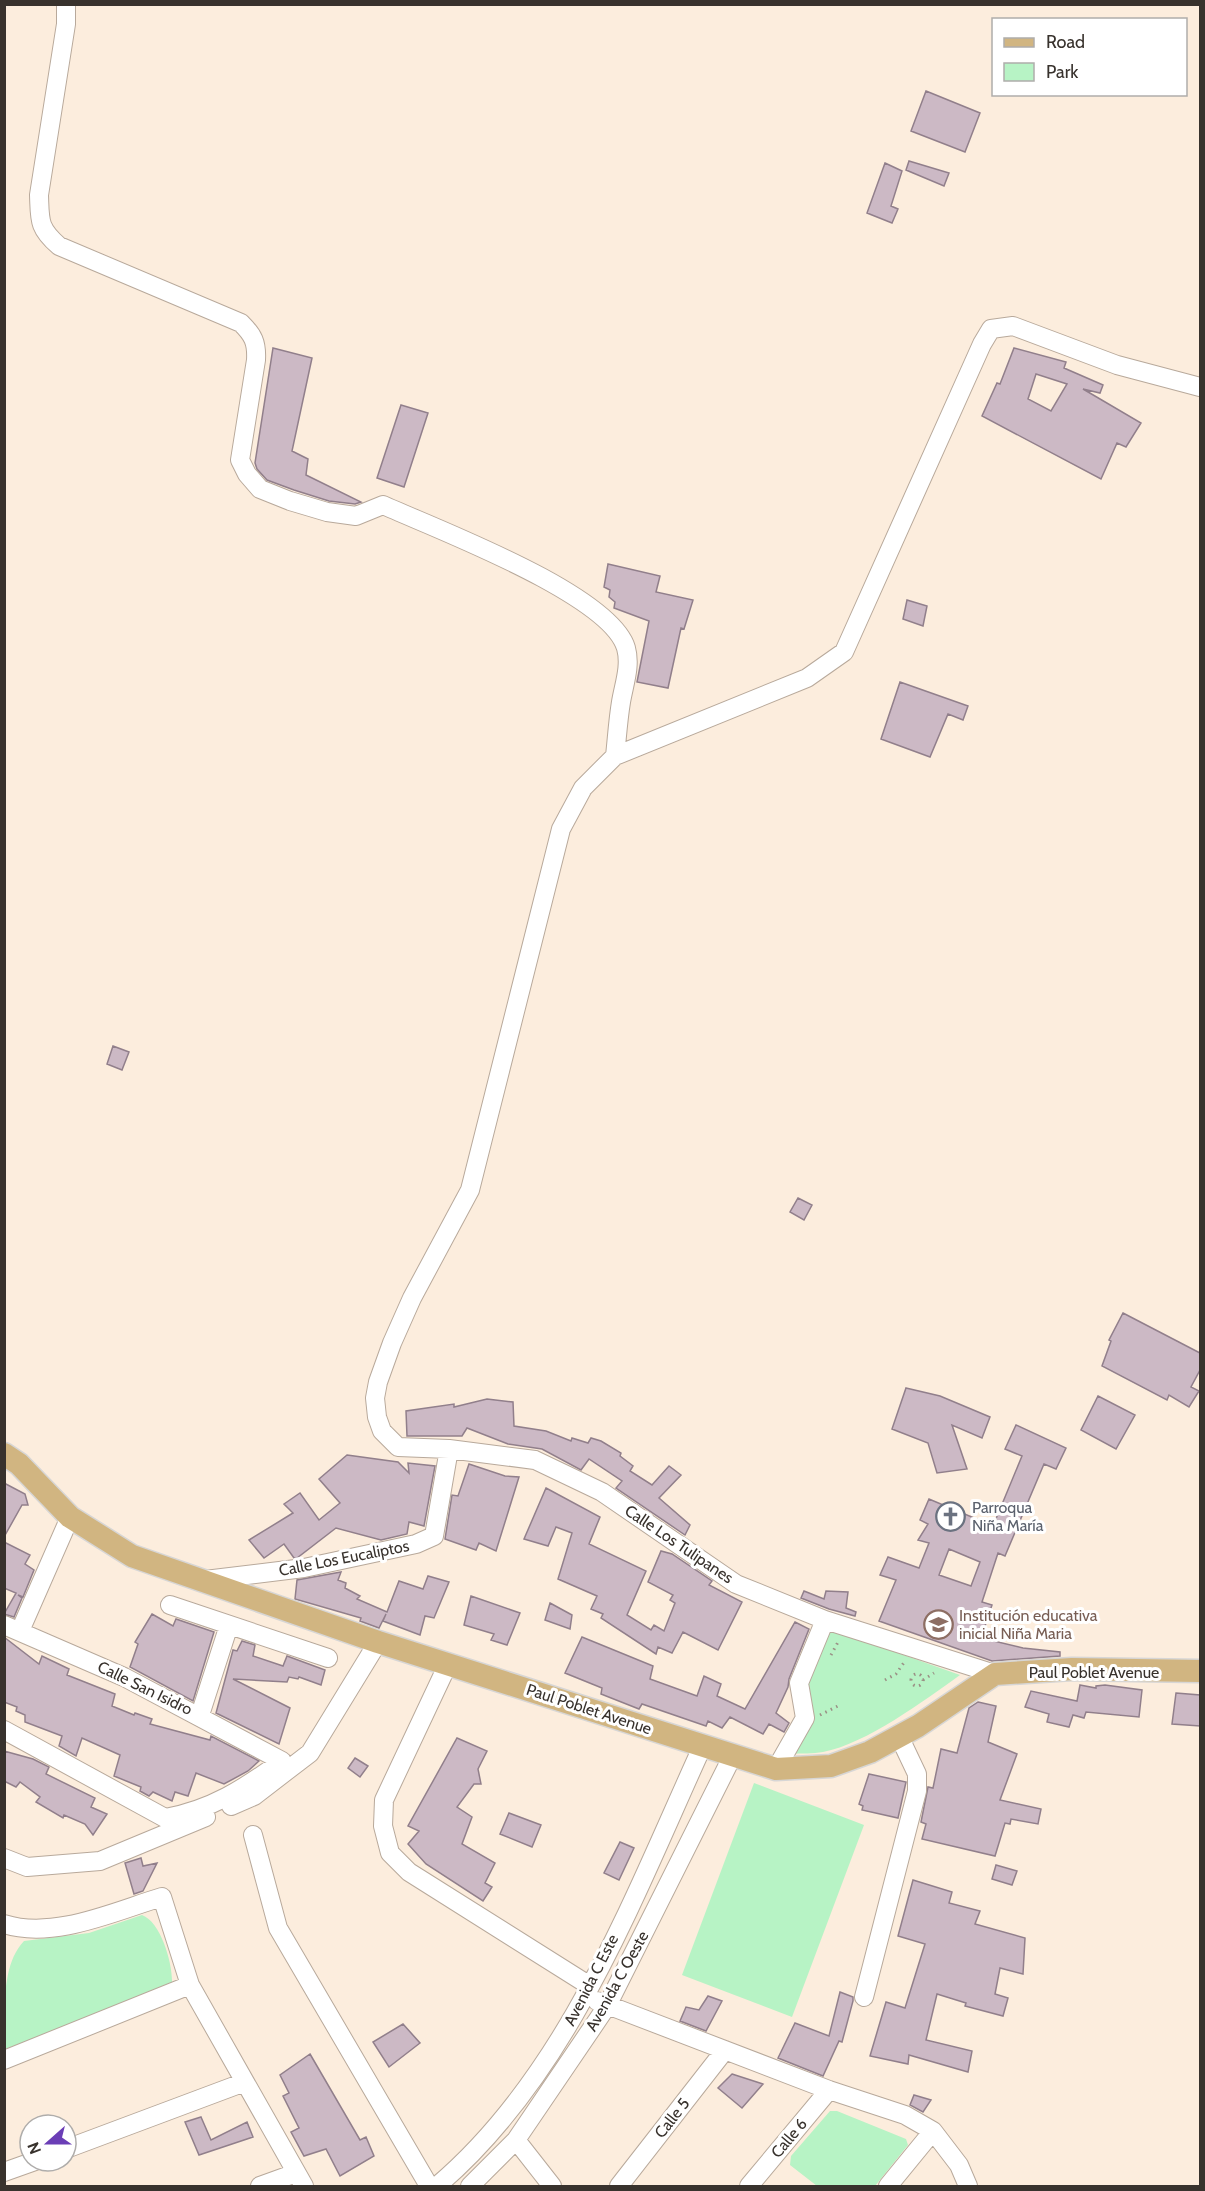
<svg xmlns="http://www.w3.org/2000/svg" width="1205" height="2191" font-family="Cabin,sans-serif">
	<rect width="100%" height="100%" fill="#fceddd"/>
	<!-- green -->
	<path fill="#b7f3c5" d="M836,1631L960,1675C925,1700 866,1744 823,1752C813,1754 801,1753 791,1754L801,1683L825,1635Z
		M754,1783L864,1825L792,2017L682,1975Z
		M142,1915C161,1922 173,1964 172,1984L166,1990L5,2049C5,2016 0,1966 24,1941L89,1933Z
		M830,2111H837L906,2139L908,2145L875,2186H817L790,2165L791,2156Z"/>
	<!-- building -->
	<path fill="#ccb9c5" stroke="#917f8b" stroke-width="1.5" fill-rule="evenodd" d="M926,91L980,113L965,152L911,131Z
		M909,161L949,173L944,186L906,170Z
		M885,163L902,171L891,206L898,209L892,223L867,213Z
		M273,348L312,358L292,451L308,459L306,475L361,502L355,504L329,501L294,490L267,480L257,469L255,463Z
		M1014,348L1066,362L1064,368L1103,385L1100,393L1083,389L1141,423L1126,447L1117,443L1101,479L982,416L997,383L1000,384ZM1036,374L1067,384L1051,411L1028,399Z
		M401,405L428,413L404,487L377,478Z
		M608,564L660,576L656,592L693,600L684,629L681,628L668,688L637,682L649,621L614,608L615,602L609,597L610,590L604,587Z
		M907,600L927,606L923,626L903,619Z
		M900,682L968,706L963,720L948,714L930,757L881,739Z
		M113,1046L129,1052L122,1070L107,1064Z
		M798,1198L812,1205L804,1220L790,1212Z
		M1123,1313L1200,1353V1370L1191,1387L1199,1391L1189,1407L1169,1395L1167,1400L1102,1366L1111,1341L1109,1340Z
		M906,1388L940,1396L990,1417L982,1438L952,1425L967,1469L937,1473L928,1443L892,1429Z
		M1098,1396L1135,1415L1116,1449L1081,1430Z
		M487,1399L513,1402L514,1426L546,1431L571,1441L572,1438L588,1443L591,1438L601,1441L621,1453L620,1456L633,1466L630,1471L652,1485L669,1466L681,1475L659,1498L690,1525L685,1535L616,1488L622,1481L589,1459L581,1470L542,1449L508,1444L467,1428L462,1436H407L406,1411L454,1404V1407Z
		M1016,1425L1066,1448L1056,1469L1044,1464L1005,1556L998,1553L982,1602L992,1605L981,1638L1023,1648L1060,1652V1656L992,1661L879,1621L896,1580L880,1575L888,1557L919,1568L929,1543L918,1540L928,1524L920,1520L929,1499L993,1526L1022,1456L1005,1449ZM949,1549L980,1562L971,1586L939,1575Z
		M347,1455L398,1462L409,1473L408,1463L435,1466L424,1526L409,1522L407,1534L381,1540L336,1528L297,1558H294L284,1544L264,1558L249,1540L293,1513L284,1504L300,1493L319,1520L340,1503L319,1479Z
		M469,1464L505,1476L519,1477L496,1551L479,1543L476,1550L445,1539L452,1495L458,1496Z
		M4,1483L25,1494L28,1505H22L4,1537Z
		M546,1488L600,1517L589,1544L646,1571L627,1615L651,1630L654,1625L664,1631L675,1603L670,1600L673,1595L648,1582L661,1551L672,1554L712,1581L709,1585L742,1602L718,1650L683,1632L672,1653L658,1647L656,1654L601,1618L603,1614L591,1609L597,1596L558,1579L572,1533L556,1527L548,1546L524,1539Z
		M4,1542L30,1555L25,1564L34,1570L23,1597L18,1595L22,1598L14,1617L4,1614L16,1593L4,1588Z
		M341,1572L338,1580L346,1583L345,1588L360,1596L357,1599L387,1612L399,1581L423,1589L428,1576L449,1582L434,1618L425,1616L420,1635L383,1621L386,1614L379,1628L360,1621L361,1618L295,1599L297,1580Z
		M804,1591L824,1599L826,1591L848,1592L846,1608L856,1612L855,1616L829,1609L801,1598Z
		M471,1596L520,1613L507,1645L491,1640L494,1634L464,1625Z
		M550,1603L572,1615L570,1629L545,1620Z
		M152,1614L173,1626L176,1619L214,1632L193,1701L130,1667L138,1644L135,1642Z
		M795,1622L809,1629L789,1679L788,1687L776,1713L789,1723L784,1732L769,1724L763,1734L730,1717L722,1728L708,1721L706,1726L642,1704L639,1709L601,1694L602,1688L565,1673L582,1637L653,1666L650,1679L697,1696L704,1676L721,1684L717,1696L745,1709Z
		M4,1637L39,1664L42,1656L69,1669L67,1675L115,1694L112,1706L134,1715L135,1713L152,1719L150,1724L210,1740L211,1736L259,1761L248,1771L224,1784L196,1773L188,1796L175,1792L172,1801L153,1792L149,1796L140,1791L141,1787L114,1776L120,1755L82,1738L76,1756L59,1746L62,1736L25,1722V1715L16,1711L17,1707L4,1702Z
		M242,1641L255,1645L253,1656L283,1666L287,1656L325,1670L321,1685L299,1677L298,1679L289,1677L287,1682L233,1679L290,1708L279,1744L216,1713L233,1650L237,1651Z
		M1080,1685L1096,1688V1686L1105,1685L1142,1690L1139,1717L1086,1712L1084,1718L1073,1715L1069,1727L1047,1722L1049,1714L1025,1707L1031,1691L1077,1701Z
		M1176,1693L1200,1695V1726L1172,1724Z
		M978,1702L996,1706L988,1742L1017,1754L1000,1800L1041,1809L1038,1824L1011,1819L1010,1824L1005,1823L995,1856L922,1839L926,1824L921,1822L928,1787L933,1788L941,1749L957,1753L969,1708Z
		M457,1738L487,1751L478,1769L481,1784H474L457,1807L472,1817L462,1844L495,1863L485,1883L492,1887L483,1901L426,1864L408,1844L419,1831L408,1826Z
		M4,1751L33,1759L49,1767L46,1774L95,1798L91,1807L107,1814L93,1835L85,1824L64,1815L63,1818L36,1802L40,1797L20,1782L16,1787L4,1781Z
		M355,1758L368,1766L360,1777L348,1768Z
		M869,1774L906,1782L898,1818L862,1810L863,1806L859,1804Z
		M509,1813L541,1825L532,1847L500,1834Z
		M620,1842L634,1848L619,1880L604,1873Z
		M141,1858L143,1866L157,1863L143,1891L134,1894L125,1863Z
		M996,1865L1017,1871L1012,1885L992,1879Z
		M913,1880L952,1892L949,1903L980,1911L975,1924L1025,1938L1023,1974L1000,1968L995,1994L1008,1998L1003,2016L965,2006L966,2003L937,1994L926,2040L972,2051L968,2072L909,2055L908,2064L870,2056L886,2002L905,2008L925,1944L898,1936Z
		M840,1992L853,1997V2001L842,2042L839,2041L823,2076L778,2058L795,2023L829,2036Z
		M708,1996L722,2001L706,2031L680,2021L686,2007L699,2010Z
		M403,2024L420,2043L389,2067L373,2042Z
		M310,2054L360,2140L366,2137L374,2156L340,2176L326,2149L304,2156L291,2132L299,2128L283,2096L289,2093L280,2075Z
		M732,2074L763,2084L742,2108L718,2088Z
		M914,2095L931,2100L923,2112L910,2105Z
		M201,2117L211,2140L247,2122L253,2137L199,2155L185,2122Z"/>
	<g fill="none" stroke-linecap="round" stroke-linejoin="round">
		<defs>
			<path id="minor" d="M66,4V24L39,195C40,220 38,228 59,246L241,323C253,335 257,342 256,360L240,460L247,474L260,489L290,501L327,512L356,516L383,505C436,529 610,594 626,648C631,666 624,684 621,702C618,720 617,738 615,756
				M205,1580L304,1568L416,1544L434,1536L449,1449
				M170,1605L328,1658
				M4,1625L124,1677L282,1761C245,1788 211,1810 165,1818L4,1730
				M20,1631L70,1517
				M448,1664L384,1800L383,1826L390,1853L409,1872L590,1986
				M995,1674L825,1620L736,1584L602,1492L535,1460L449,1449L398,1447L382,1431L377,1417L375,1398L378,1382L392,1343L412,1298L470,1190L561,829L583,788L615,756L807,678L844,652L982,344L991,329L1013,326L1117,365L1200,387
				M200,1715L229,1625
				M776,1769L805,1718L799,1683L825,1620
				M231,1806L254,1796L310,1753L378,1642
				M253,1835L278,1928L429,2186
				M4,1858L27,1867L100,1861L206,1817
				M4,1924C54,1940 115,1911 162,1897L190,1985L304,2186
				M864,1997L917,1791V1774L899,1736
				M597,2001L829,2090L905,2115L933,2131L959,2165L968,2186
				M4,2060L190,1985
				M516,2140L552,2186
				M66,2149L245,2082
				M4,2172L35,2161
				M260,2186L296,2173
				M437,2186C568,2075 633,1898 703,1745
				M470,2186L516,2140L607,2006L733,1755
				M619,2186L725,2050
				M749,2186L829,2090
				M888,2186L933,2131"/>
			<path id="major" d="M4,1454L19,1464L70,1517L132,1556L378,1642L776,1769L831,1766L870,1752L918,1726L995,1674L1072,1669L1200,1671"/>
		</defs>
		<!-- minor casing -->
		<use href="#minor" stroke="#b8a99b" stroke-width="20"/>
		<!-- major casing -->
		<use href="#major" stroke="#d7d6d5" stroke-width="25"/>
		<!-- path -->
		<path stroke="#9a9085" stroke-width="3" stroke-dasharray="1.5 4.5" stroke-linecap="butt" d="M831,1655L838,1642
			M911 1680a6 6 0 1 1 12 0a6 6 0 1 1-12 0Z
			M885,1680L896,1674L905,1661
			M923,1680L934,1673
			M820,1715L840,1705"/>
		<!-- minor -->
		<use href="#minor" stroke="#fff" stroke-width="18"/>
		<!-- major -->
		<use href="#major" stroke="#d1b581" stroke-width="22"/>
	</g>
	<!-- icons -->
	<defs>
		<symbol id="church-ring" viewBox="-11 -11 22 22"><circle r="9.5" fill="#fff" stroke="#6b7280" stroke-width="1.5"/><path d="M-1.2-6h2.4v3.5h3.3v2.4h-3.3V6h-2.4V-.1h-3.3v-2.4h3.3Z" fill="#6b7280"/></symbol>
		<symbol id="school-ring" viewBox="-11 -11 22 22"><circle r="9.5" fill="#fff" stroke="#8d6e63" stroke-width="1.5"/><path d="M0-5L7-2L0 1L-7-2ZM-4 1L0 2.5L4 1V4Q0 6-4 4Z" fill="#8d6e63"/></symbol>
	</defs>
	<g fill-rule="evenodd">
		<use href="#church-ring" x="934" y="1500" width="33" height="33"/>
		<use href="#school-ring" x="922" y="1608" width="33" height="33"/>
	</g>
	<g text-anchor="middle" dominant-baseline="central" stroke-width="6" stroke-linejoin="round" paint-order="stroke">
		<!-- worship labels -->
		<g font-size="16" fill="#5b616d" stroke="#fff" text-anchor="start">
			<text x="972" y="1507">Parroqua<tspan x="972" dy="18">Niña María</tspan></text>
		</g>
		<!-- street labels -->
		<g font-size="16" fill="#38322d" stroke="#fff">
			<text transform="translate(679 1544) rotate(34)">Calle Los Tulipanes</text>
			<text transform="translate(344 1558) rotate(-11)">Calle Los Eucaliptos</text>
			<text x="1094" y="1672">Paul Poblet Avenue</text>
			<text transform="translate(145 1688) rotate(26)">Calle San Isidro</text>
			<text transform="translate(589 1709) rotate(18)">Paul Poblet Avenue</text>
			<text transform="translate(591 1980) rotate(-63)">Avenida C Este</text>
			<text transform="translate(617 1981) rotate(-61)">Avenida C Oeste</text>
			<text transform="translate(672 2118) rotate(-52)">Calle 5</text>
			<text transform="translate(789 2138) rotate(-50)">Calle 6</text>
		</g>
		<!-- education labels -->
		<g font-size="16" fill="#785e54" stroke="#fff" text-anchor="start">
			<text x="959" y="1615">Institución educativa<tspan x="959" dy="18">inicial Niña Maria</tspan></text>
		</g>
	</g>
	<!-- border -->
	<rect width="1205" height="2191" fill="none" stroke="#38322d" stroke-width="12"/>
	<!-- legend -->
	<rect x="992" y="18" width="195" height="78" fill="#ffffff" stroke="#afadab" stroke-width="1.5"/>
	<rect x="1004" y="38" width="30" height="9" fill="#d1b581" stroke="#afadab" stroke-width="1.5"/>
	<text x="1046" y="48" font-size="18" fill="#38322d">Road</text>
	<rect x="1004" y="63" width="30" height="18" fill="#b7f3c5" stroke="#afadab" stroke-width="1.5"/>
	<text x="1046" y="78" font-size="18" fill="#38322d">Park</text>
	<!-- north arrow -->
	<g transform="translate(48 2143) rotate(249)"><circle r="28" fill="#ffffff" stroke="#afadab" stroke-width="1.5"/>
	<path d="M0-4.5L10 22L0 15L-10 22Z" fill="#6b3eb6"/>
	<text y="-9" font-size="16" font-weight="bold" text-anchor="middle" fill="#38322d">N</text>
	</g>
</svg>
